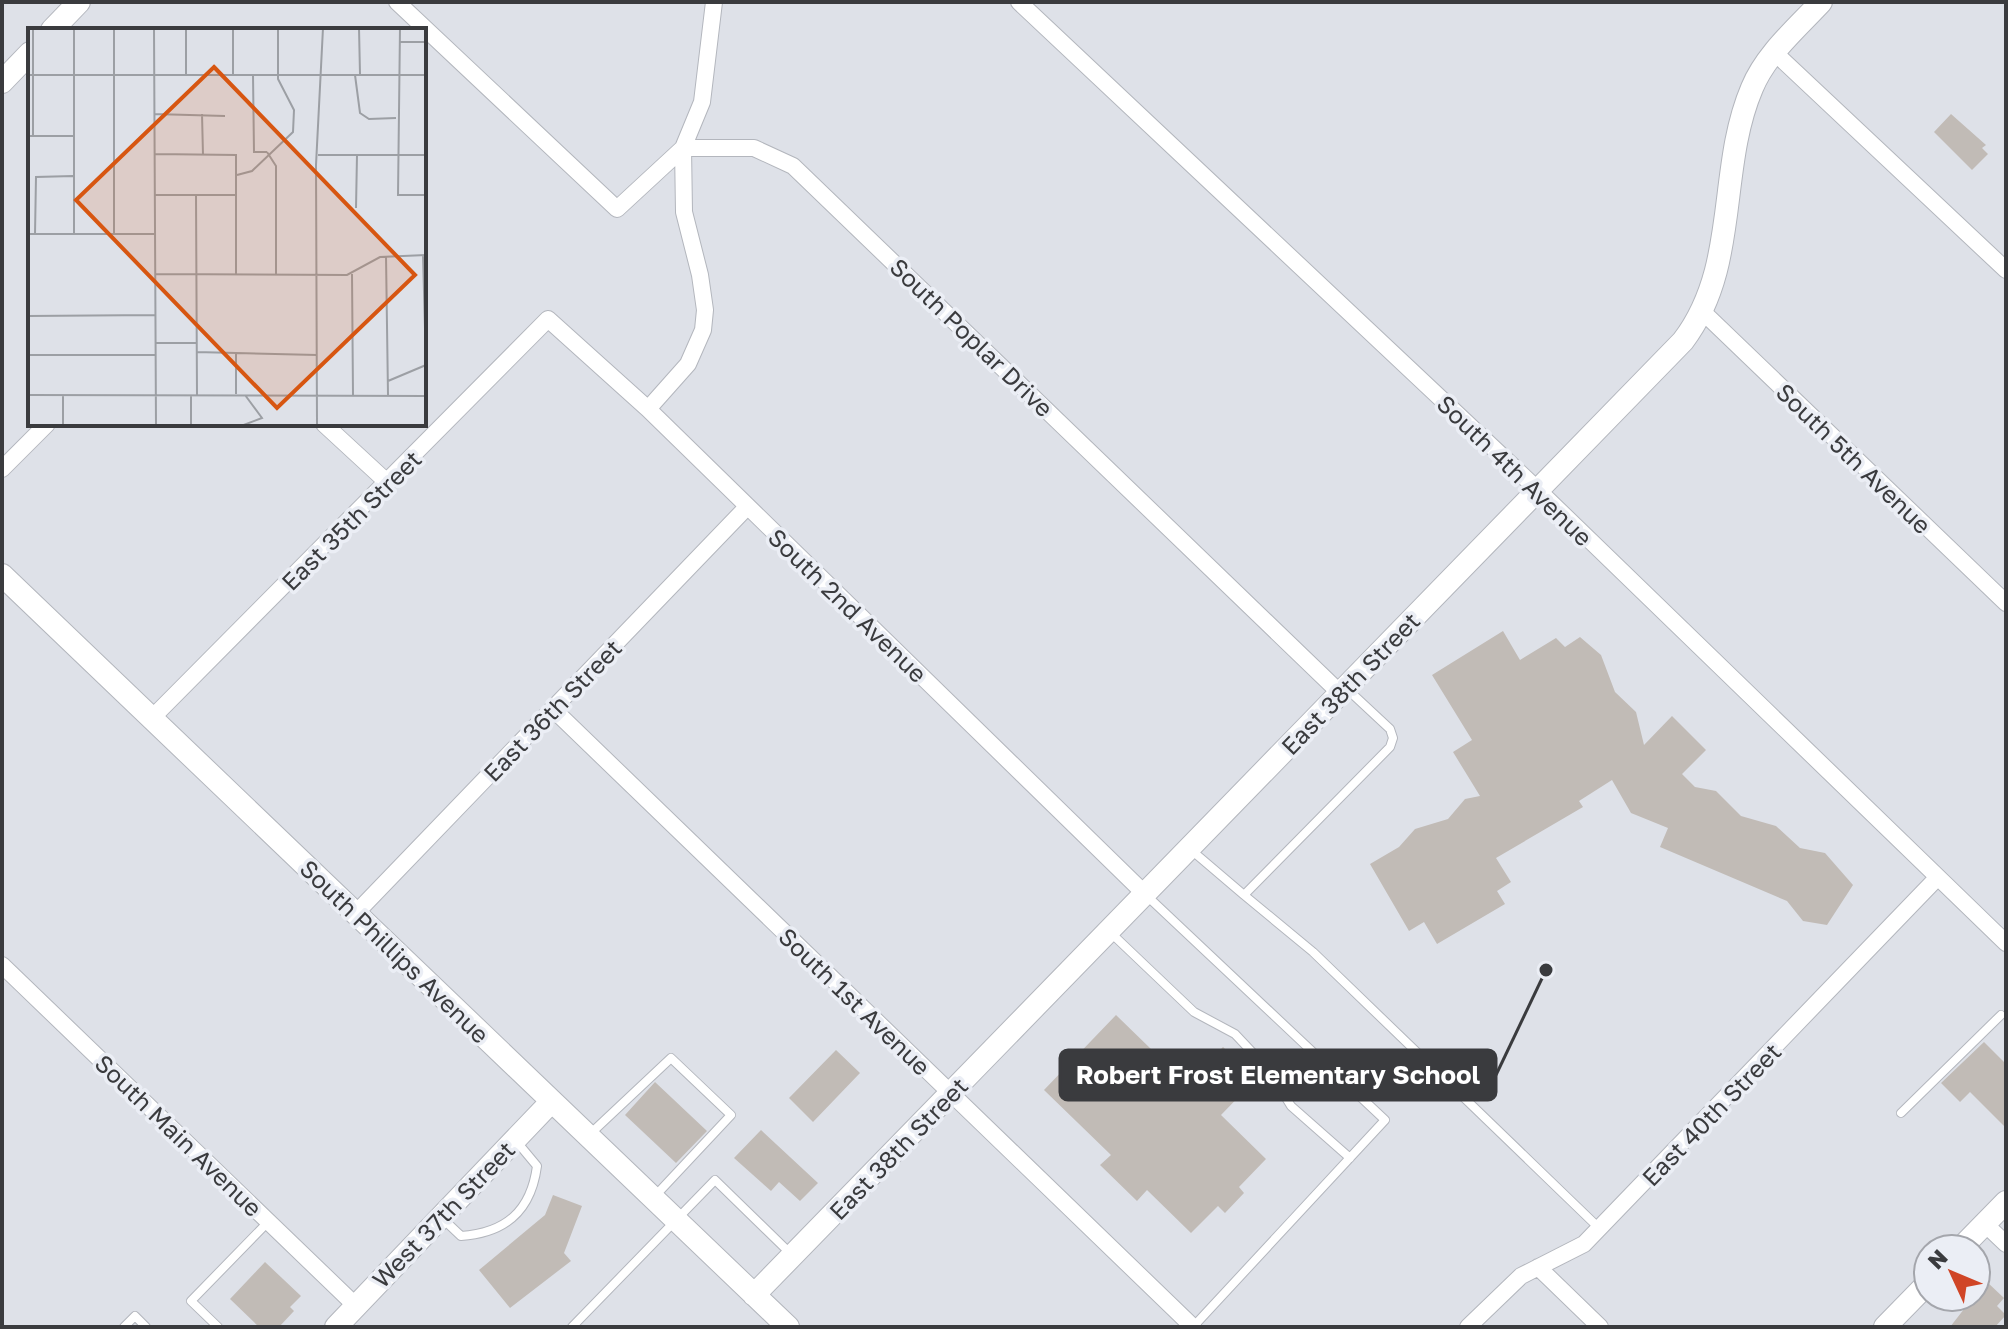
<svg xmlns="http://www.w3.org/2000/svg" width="2008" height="1329" font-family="'Golos Text',sans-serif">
	<rect width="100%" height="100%" fill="#dee1e8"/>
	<!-- building -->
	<path fill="#c1bbb6" d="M1951,114L1986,145L1982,148L1988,154L1972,170L1934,132Z
		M1503,631L1520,660L1556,638L1565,647L1580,637L1601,655L1615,692L1636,712L1644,745L1672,716L1706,750L1682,774L1695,787L1716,791L1741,816L1776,826L1800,848L1825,853L1853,885L1827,925L1803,921L1787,901L1660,847L1668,828L1631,813L1612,780L1579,801L1583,807L1496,858L1511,882L1497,891L1505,904L1437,944L1424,922L1409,931L1370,864L1399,847L1415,829L1448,819L1465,799L1480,796L1453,752L1472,740L1432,675Z
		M1116,1015L1187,1084L1223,1047L1256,1079L1221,1115L1266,1159L1239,1187L1244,1193L1225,1213L1218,1206L1191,1233L1147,1190L1137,1201L1100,1165L1111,1155L1044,1090Z
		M1984,1042L2006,1064V1128L1970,1092L1960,1102L1941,1083Z
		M836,1050L860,1073L813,1122L789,1098Z
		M655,1082L707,1131L676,1163L625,1115Z
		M761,1130L818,1183L800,1201L779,1182L771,1191L734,1158Z
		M553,1195L582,1206L564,1253L571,1261L510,1308L479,1270L545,1215Z
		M265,1262L301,1296L290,1307L294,1311L279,1327H259L230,1299Z
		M1986,1281L2004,1298L1997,1306L2006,1315L1995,1327H1950Z"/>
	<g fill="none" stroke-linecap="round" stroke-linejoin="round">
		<defs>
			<path id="lane" d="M1190,849L1244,895L1390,747L1393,738L1390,729L1346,688
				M1146,895L1385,1120L1193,1327
				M1244,895L1313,952L1599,1228
				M1111,933L1194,1012L1235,1034L1269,1070L1291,1106L1350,1158
				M1901,1113L2001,1015
				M589,1135L671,1058L731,1115L656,1195
				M442,1218L461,1236C506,1233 531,1211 537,1166L517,1142
				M124,1327L135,1316L146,1327
				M218,1327L191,1301L268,1222
				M572,1327L715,1180L791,1254"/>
			<path id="street" d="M397,2L617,209L683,148
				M1019,2L1538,490L2006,943
				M1774,52L2006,270
				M683,148H754L793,166L1340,693
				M1703,312L2006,603
				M648,409L688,364L703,330L705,310L700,275L684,212L683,148L702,102L714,2
				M324,424L388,483
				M2,469L47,424
				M553,709L1193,1327
				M152,718L548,319L648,409L1145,894
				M357,912L747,507
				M2,965L356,1306
				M1985,1224L2006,1244
				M1538,1267L1600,1327
				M1468,1327L1521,1276L1584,1244L1937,878"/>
			<path id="secondary" d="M52,30L79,2
				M2,82L30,53
				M2,575L788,1327
				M1960,1249L2006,1202
				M754,1295L1683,341C1740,266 1717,170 1752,88C1766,54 1797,28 1821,2
				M336,1327L551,1102
				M1885,1327L1928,1283"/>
		</defs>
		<!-- lane casing -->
		<use href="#lane" stroke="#b3b6bd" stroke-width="10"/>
		<!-- street casing -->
		<use href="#street" stroke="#b3b6bd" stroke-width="18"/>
		<!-- secondary casing -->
		<use href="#secondary" stroke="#b3b6bd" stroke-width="24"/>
		<!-- lane -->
		<use href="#lane" stroke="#fff" stroke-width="8"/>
		<!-- street -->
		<use href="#street" stroke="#fff" stroke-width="16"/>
		<!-- secondary -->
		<use href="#secondary" stroke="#fff" stroke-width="22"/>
	</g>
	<g text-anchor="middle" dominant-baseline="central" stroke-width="7" stroke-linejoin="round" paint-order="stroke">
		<!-- street labels -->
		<g font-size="24" fill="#3a3b3e" stroke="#ebeef5">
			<text transform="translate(972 337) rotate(44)">South Poplar Drive</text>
			<text transform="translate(1854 458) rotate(44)">South 5th Avenue</text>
			<text transform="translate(1515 470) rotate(44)">South 4th Avenue</text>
			<text transform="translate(351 520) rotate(-45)">East 35th Street</text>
			<text transform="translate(848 605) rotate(44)">South 2nd Avenue</text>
			<text transform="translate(1350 683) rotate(-46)">East 38th Street</text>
			<text transform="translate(552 710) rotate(-46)">East 36th Street</text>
			<text transform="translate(395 951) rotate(44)">South Phillips Avenue</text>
			<text transform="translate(855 1001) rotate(44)">South 1st Avenue</text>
			<text transform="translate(1711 1114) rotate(-46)">East 40th Street</text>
			<text transform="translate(179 1135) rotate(44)">South Main Avenue</text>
			<text transform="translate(898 1148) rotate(-46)">East 38th Street</text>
			<text transform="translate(443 1214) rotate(-46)">West 37th Street</text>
		</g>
	</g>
	<!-- overview -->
	<g transform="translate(28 28)">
		<rect width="398" height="398" fill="#dee1e8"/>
		<path fill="none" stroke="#9c9fa4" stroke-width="2" d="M5,0V108M46,0V206M86,0V206M126,0L128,398M331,0L332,46M372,0L370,167H398M372,14H398M158,46V0M205,46V0M0,47H398M225,47L226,124H239M327,47L332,85L341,91L368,90M126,86L197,88M174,86L175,127M0,108H46M239,124L248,138V247M127,126L208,127V247M290,127H398M209,147L224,143L265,104L266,82L250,51V0M127,167H208M168,167L169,367M328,180L329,127M0,206H127M7,206L8,149L45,148M395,227L398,337M358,228L360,367M127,246L319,247L352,229L398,227M324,246L325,367M0,288L128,287M128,315H168M168,324L289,327M0,327H128M360,353L398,337M208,366V325M0,367L398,368M35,367V398M163,367V398M289,396L288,137L295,0M213,398L234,390L217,367"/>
		<path fill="#d75611" fill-opacity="0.15" stroke="#d75611" stroke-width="4" d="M186,39L387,247L249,380L48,172Z"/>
		<rect width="398" height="398" fill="none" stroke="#3a3b3e" stroke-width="4"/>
	</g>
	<!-- callouts -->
	<path fill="none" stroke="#3a3b3e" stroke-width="3" d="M1546 970L1496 1075"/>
	<circle fill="#3a3b3e" stroke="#ebeef5" stroke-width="3" cx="1546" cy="970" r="8"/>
	<rect fill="#3a3b3e" stroke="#3a3b3e" stroke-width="3" x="1060" y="1050" width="436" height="50" rx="8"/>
	<g font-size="26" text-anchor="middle" font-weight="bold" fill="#fff">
		<text x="1278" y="1084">Robert Frost Elementary School</text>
	</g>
	<!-- border -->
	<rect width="2008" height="1329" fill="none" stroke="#3a3b3e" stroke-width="8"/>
	<!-- north arrow -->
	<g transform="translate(1952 1273) rotate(314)"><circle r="38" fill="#ebeef5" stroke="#a4a6ac" stroke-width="2"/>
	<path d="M0-6L14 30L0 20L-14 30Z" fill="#d04526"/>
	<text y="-12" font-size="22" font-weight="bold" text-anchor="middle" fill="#3a3b3e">N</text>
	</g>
</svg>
